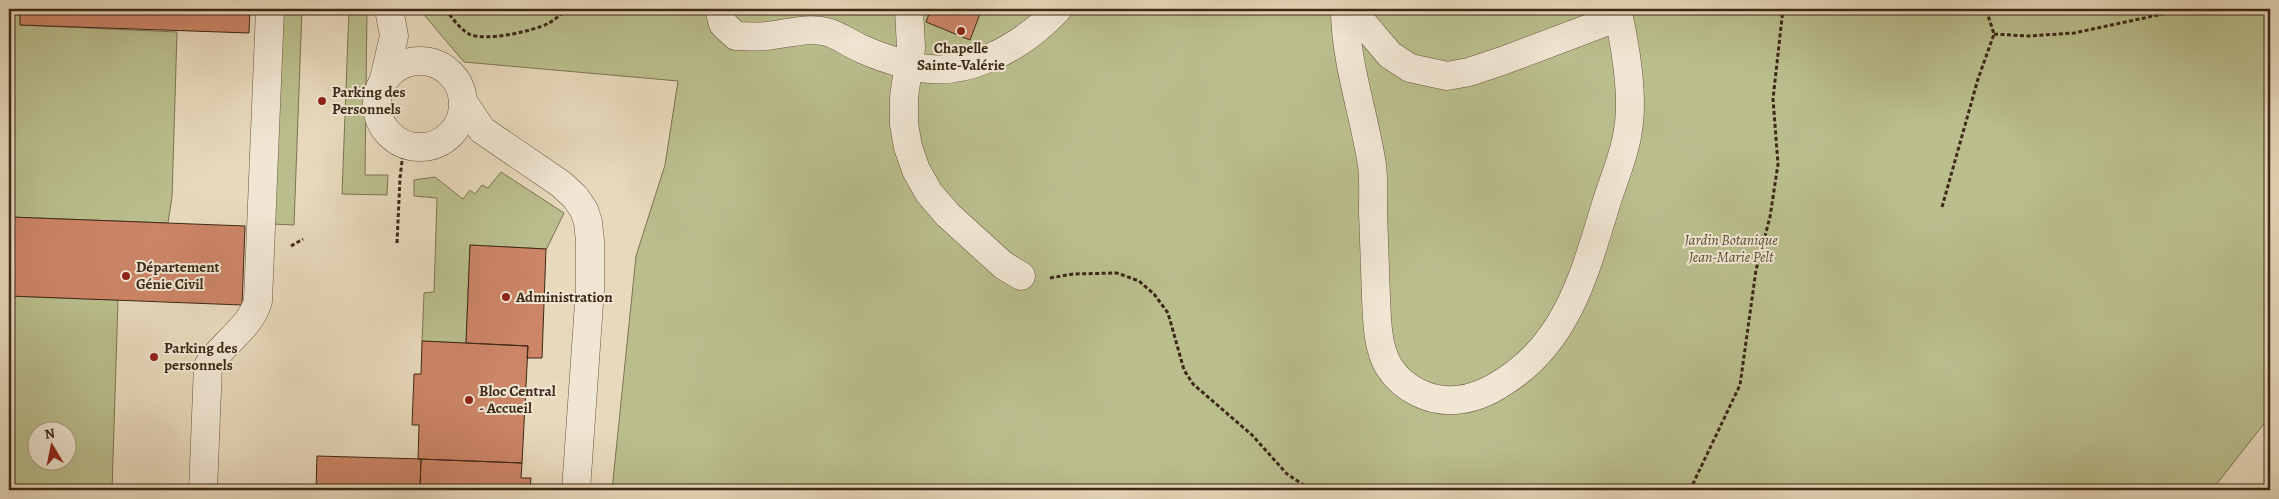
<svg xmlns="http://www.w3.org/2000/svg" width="2279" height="499" font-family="Alegreya,serif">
	<rect width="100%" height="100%" fill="#e8d9bc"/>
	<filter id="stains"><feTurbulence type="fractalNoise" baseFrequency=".004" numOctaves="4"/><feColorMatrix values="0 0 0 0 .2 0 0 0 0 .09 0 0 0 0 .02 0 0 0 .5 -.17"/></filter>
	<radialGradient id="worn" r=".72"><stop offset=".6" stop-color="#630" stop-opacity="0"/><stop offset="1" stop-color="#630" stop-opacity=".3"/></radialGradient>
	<!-- green -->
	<path fill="#babe8d" stroke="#7c7451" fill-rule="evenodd" d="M9,9H20V25L177,32L172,197L168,223L11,217L9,249Z
		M279,9H302L294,225L271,224Z
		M349,9H367L365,175H388L387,195L342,194Z
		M419,9H2270V416L2212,490H612L636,256L665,165L678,81L464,62Z
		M501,172L564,213L546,250V249L470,245L466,343L422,341L424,293L434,292L437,198L414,196V180L435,177L463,199L470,190L475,194L482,185L488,188Z
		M9,296L118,300L112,490H9ZM38,432H68V462H38Z"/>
	<!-- building -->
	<path fill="#cc8567" stroke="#3d2915" d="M20,9H250L249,33L20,25Z
		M931,9H976L981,11L970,40L926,22Z
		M11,217L245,226L242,305L9,296Z
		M470,245L546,249L542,358H527L528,346L466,343Z
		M422,341L528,346L522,463L418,459L419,425H412L414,374H421Z
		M317,456L421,459L420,490H316Z
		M421,459L522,463L521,478H531L530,490H420Z"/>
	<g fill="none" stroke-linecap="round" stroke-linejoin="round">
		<defs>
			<path id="minor" d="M719,9L723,24L736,36C746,36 757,37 766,36C787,34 806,27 827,32C839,35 850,44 862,49C875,55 890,60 905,64C961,83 1021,48 1058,9
				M909,9L911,48L904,97V124L908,147L916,170L929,193L948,215L1003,265L1021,276
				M1345,9C1345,61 1364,113 1372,165C1374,180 1373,196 1373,211C1374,239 1375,268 1376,297C1377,320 1377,347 1389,367C1403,389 1430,402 1455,400C1474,399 1489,392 1505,381C1568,341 1585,272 1606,204C1613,180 1625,155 1628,130C1634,96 1625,43 1617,9
				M1351,9L1390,55L1410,68L1447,76L1469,72L1502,61L1619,17
				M377 104a43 43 0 1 1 86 0a43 43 0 1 1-86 0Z
				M383,83L394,36L389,9
				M464,103L482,130L561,184L575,197L584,210L588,222L590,241V289L576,490
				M203,490L208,366C222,344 251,327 258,301L270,9"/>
		</defs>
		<!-- minor casing -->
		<use href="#minor" stroke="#68553f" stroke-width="29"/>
		<!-- path -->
		<path stroke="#3d2915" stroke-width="3" stroke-dasharray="4 2.5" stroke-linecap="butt" d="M446,9C452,18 459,28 469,34C485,42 534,31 549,23C556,19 562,13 568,9
			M1994,34L2028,36L2074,33L2186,9
			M1942,207L1978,79L1994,34L1986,9
			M397,243L400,178L404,144
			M291,246L303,239
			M1050,278L1073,274L1117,273L1139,281L1154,294L1168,313L1184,370L1193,384L1252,435L1287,474L1311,490
			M1690,490L1740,385L1756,270L1770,217L1778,164L1773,99L1783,9"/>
		<!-- minor -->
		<use href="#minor" stroke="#f0e6d3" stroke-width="28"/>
	</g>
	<!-- markers -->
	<g fill="#8f2418" stroke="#f0e6d3" stroke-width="2">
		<circle cx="961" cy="31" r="5"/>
		<circle cx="322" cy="101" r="5"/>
		<circle cx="126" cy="276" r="5"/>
		<circle cx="506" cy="297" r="5"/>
		<circle cx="154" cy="357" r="5"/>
		<circle cx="469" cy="400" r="5"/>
	</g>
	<g text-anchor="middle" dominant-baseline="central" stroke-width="4" stroke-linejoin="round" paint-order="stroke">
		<!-- poi labels -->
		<g font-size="15" font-weight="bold" fill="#3d2915" stroke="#f0e6d3" text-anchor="start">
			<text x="961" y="48" text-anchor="middle">Chapelle<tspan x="961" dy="17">Sainte-Valérie</tspan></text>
			<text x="332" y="92">Parking des<tspan x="332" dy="17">Personnels</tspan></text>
			<text x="136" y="267">Département<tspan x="136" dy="17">Génie Civil</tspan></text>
			<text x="516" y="297">Administration</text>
			<text x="164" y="348">Parking des<tspan x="164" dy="17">personnels</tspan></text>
			<text x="479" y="391">Bloc Central<tspan x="479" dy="17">- Accueil</tspan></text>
		</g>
		<!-- park labels -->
		<g font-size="15" font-style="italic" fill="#5c4e33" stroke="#f0e6d3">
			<text x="1731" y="240">Jardin Botanique<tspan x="1731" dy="17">Jean-Marie Pelt</tspan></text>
		</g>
	</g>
	<!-- margin -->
	<rect width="2279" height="499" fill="none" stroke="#e8d9bc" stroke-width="30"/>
	<rect x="10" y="10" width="2259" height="479" fill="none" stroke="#3d2915" stroke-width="2.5"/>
	<rect x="15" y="15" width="2249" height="469" fill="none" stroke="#3d2915"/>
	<!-- north arrow -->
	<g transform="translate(52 446) rotate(350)"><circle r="24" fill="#f0e6d3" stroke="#a89a87"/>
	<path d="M0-4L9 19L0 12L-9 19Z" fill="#8f2418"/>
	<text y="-8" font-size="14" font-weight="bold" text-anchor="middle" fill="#3d2915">N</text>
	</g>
	<rect width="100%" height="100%" filter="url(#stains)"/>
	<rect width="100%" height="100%" fill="url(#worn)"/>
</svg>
